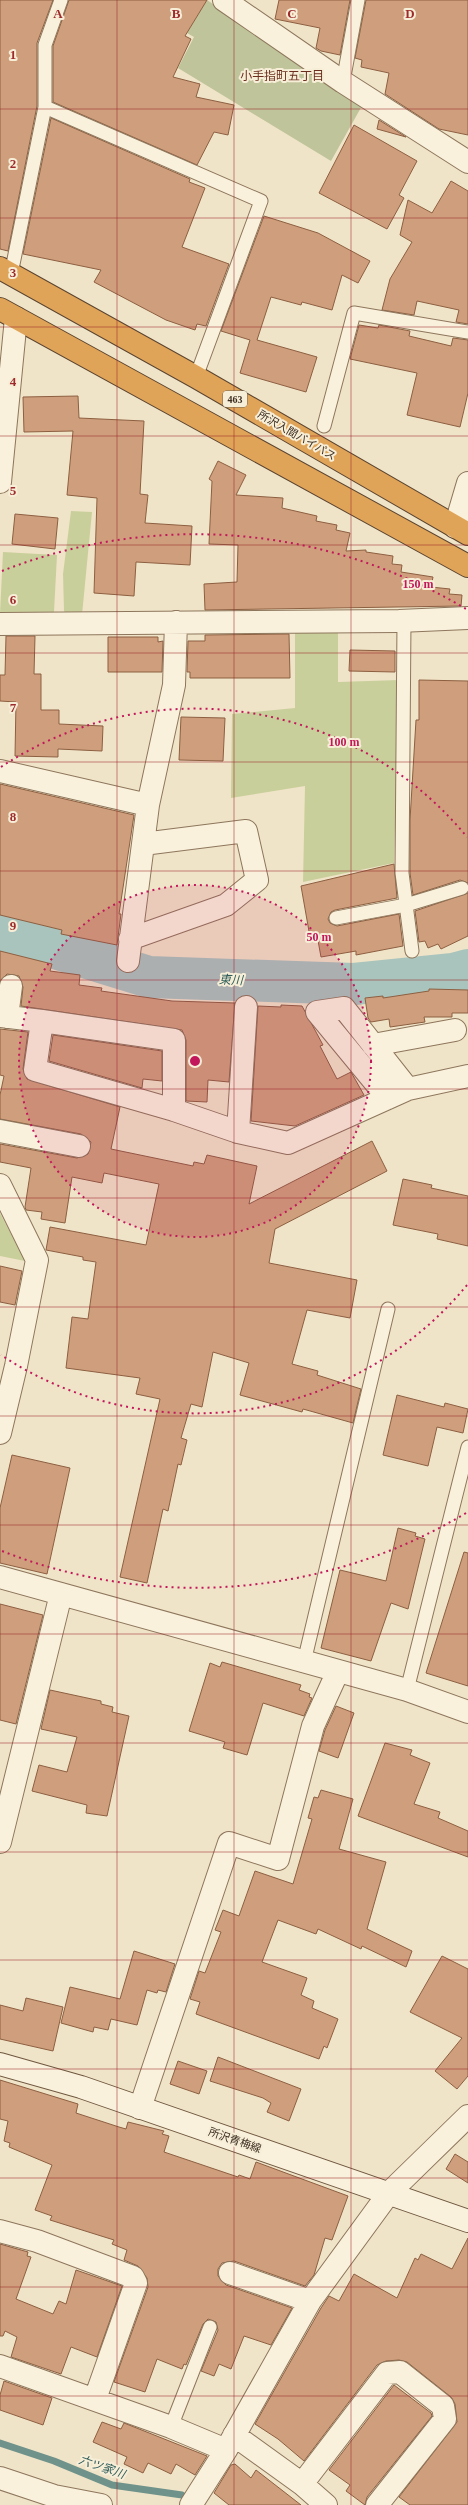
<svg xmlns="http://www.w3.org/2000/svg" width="468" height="2505" font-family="'Times New Roman','Noto Sans JP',serif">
	<rect width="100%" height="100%" fill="#f0e4c8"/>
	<!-- green -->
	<path fill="#c9cf9b" d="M71,511L92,512L82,615L66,614L64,611L63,574Z
		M3,552L57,555L54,612L50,615L0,613Z
		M338,632V682L399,680L394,863L303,882L305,786L231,798L232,714L295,708V633Z
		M0,1213L25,1261L0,1256Z"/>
	<!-- cemetery -->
	<path fill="#bfc49a" d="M207,0L363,104L331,161L178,68L194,37L187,33Z"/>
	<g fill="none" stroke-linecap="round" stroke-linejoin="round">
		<!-- stream -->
		<path stroke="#6f938a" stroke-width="7" d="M0,2443L54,2461L112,2485L182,2495L192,2502"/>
		<!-- river -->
		<path stroke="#a9c4bc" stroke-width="42" d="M0,931L149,977L354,984L453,974L468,970"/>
	</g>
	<!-- building -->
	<path fill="#cf9f7d" stroke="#8d5f41" d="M0,0H53L37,43V106L8,251L0,249Z
		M69,0H207L185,36L191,39L173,77L200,84L196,97L234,105L228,135L214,132L197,165L53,102V46Z
		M279,0H350L340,55L321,51L316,48L320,28L275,19Z
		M366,0H468V135L439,129L385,94L389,73L361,67L362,60L355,58Z
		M51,118L190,179L189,182L205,188L182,247L229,264L206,326L197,324L195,330L166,320L94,282L101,270L23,254Z
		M379,120L406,137L377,129Z
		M354,125L417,161L399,195L404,198L387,229L319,193Z
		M451,181L468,191V324L456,322L459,310L417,301L414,315L382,310L390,279L412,242L400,235L408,200L432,213Z
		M264,216L318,233L370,261L358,283L342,275L332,310L302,302L301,305L271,297L257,340L317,357L306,392L240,373L250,340L221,331Z
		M359,325L378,328L379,325L410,331L409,336L451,346L453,338L468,340V393L460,427L407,415L417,373L350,359Z
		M78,396L79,418L144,421L140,494L148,495L145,523L192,526L190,565L136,562L134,596L94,593L97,498L67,495L73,431L24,432L23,397Z
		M218,461L246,475L236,495L283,498L282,508L317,516L316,521L337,525L336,530L350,533L346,551L366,550V552L393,556L392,564L402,565L401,572L433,577L431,587L450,589L449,594L462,595L461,606L205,610L204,584L237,582L238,545L209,544L212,481L209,479Z
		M15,514L58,518L55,549L12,544Z
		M289,634L290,678H190V672H187L188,641H205V635Z
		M6,636H35L34,674H41V710H59V724L103,726L102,751L58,749V757L15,756L16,702L0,701V675H5Z
		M108,637H158V642L163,641L162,672H108Z
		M350,650L395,651V672L349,671Z
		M419,680L468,681V883L460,880L413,895L410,873V820L416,720H419Z
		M181,717L225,718L223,761L179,760Z
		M0,784L134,815L119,914H121L117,945L61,934L62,930L0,915Z
		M394,864L397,898L335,910L331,912L328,919L330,923L337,926L399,914L403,946L356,955V951L321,957L317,935L310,937L301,886Z
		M468,893V936L441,949L438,944L428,948L425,941L419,942L415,911Z
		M0,951L52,964L50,971L80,975L79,985L102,988L101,991L172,1001L235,1003L229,1082L208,1080L207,1102L186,1101V1040L182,1030L21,1006L23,987L19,976L7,974L0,981Z
		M429,989L468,990V1013H452V1017H424L425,1022L390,1027L389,1019L371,1022L368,1018L365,998L383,996V998L429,991Z
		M281,1005L302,1006L323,1045L320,1046L337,1079L351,1072L364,1095L295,1126L251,1121L258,1006L281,1007Z
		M0,1029L28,1032L23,1069L27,1079L120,1107L111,1149L193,1166L194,1162L204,1164L207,1155L257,1166L249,1204L372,1141L387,1171L275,1229L269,1263L357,1280L350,1318L307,1310L292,1364L318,1371L317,1375L361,1389L353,1423L303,1409L302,1412L240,1395L249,1363L213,1352L202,1407L191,1404L181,1438L187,1440L181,1465L178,1464L168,1511L163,1509L147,1583L120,1577L160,1399L136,1394L140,1378L66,1368L72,1317L88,1319L96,1262L83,1260V1257L46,1250L50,1227L146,1245L159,1184L104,1173L102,1183L72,1177L65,1223L41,1219L42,1212L26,1210L25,1207L31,1168L0,1162V1144L77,1158L88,1154L91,1142L81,1134L0,1119V1095L4,1076L0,1075Z
		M53,1035L162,1051V1081L143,1079L142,1088L49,1061Z
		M403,1179L432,1185L431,1188L468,1196V1246L437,1239L438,1234L393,1225Z
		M0,1266L22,1271L15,1305L0,1302Z
		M397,1395L444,1407L445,1403L468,1409L463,1433L437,1427L428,1466L383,1455Z
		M12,1455L70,1468L47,1574L0,1563V1508Z
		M398,1528L416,1533L415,1536L425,1539L408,1609L391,1603L371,1661L321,1648L340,1570L386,1581Z
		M464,1552L468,1553V1686L426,1673Z
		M0,1604L43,1615L16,1724L0,1720Z
		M222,1662L301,1685L299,1690L310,1694L309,1697L312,1698L304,1716L263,1703L247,1755L223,1748L225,1742L189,1731L210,1663L220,1667Z
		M50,1690L101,1701V1704L113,1707L112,1712L129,1716L107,1816L86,1813L87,1805L32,1791L39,1765L67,1772L77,1737L41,1729Z
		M336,1706L354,1713L338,1758L319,1751L325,1730Z
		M385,1743L412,1750L410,1755L430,1763L414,1804L440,1812L438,1818L468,1831V1857L358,1816Z
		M321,1790L353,1799L339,1849L386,1862L367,1929L412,1951L406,1967L362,1946L361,1949L318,1929L316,1934L278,1920L262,1962L307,1978L301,1995L314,2001L312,2008L338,2019L327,2048L324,2046L319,2059L196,2014L200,2002L190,1999L199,1971L205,1973L221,1932L215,1930L223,1910L239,1916L255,1871L293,1884L312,1819L308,1818L314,1797L318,1798Z
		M134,1951L175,1964L166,1992L158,1990L157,1993L147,1990L137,2025L111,2019L108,2030L94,2027L93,2032L61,2023L70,1987L120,1999Z
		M442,1956L468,1969V2076L457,2089L435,2071L462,2038L410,2012Z
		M26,1998L63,2007L53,2051L0,2039V2005L23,2011Z
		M218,2057L301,2089L289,2121L267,2112L271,2103L263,2098L210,2081Z
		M178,2061L207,2071L199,2094L170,2084Z
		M0,2080L78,2104L76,2113L119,2127L126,2129L128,2122L164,2131L162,2134L169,2136L164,2152L238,2177L239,2175L250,2179L256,2162L348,2196L332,2240L325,2238L314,2275L305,2286L234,2261L222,2263L218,2269V2276L226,2285L292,2308L271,2345L244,2336L231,2369L219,2364L214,2376L201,2371L218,2330L216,2322L208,2319L203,2324L186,2365L184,2364L182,2369L157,2359L145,2392L114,2382L148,2287L147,2278L138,2266L124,2260L127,2250L112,2244L114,2240L50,2220L52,2216L35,2210L52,2165L9,2147L10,2143L4,2141L8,2121L0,2119Z
		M455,2154L468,2162V2183L446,2169Z
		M468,2238V2505H410L399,2497L457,2422L455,2404L451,2397L407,2362L399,2360L386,2361L377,2365L304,2461L278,2439L255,2424L321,2308L329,2296L339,2301L354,2274L397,2298L415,2258L418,2260L421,2254L452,2269Z
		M0,2244L28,2252L27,2256L31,2257L16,2299L53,2314L59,2301L66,2304L76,2270L122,2286L97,2357L71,2347L61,2374L11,2357L17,2337L5,2331L3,2336H0Z
		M4,2381L52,2398L43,2425L0,2410V2395Z
		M394,2385L431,2413L432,2416L367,2497L365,2505L346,2491L350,2485L329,2470Z
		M102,2422L121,2429L124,2423L207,2456L195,2475L176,2464L171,2474L148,2463L143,2473L124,2464L127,2457L93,2442Z
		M235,2464L251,2478L256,2470L301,2505H229L214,2493L231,2465Z"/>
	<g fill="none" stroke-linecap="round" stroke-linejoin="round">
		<defs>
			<path id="lane" d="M343,82L358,0
				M45,107L261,201L196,377
				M11,274L45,107V45L61,0
				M324,426L354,313L468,332
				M404,621L402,873L412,951
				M336,918L406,905L462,888
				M304,1662L388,1309
				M407,1690L468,1447
				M171,2427L210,2327"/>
			<path id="street" d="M224,0L343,82L468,162
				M0,482L16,318
				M455,527L468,483
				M0,624L399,621L468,618
				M0,771L148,805L174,685L176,622
				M130,939L226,905L257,880L246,831L143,844
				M128,961L148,805
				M0,1016L42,1021L35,1070L174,1110L238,1132L288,1143L408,1089L468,1076
				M7,1017L11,986
				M42,1021L174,1040V1110
				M373,1045L455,1030
				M388,1098L317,1012L344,1008L408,1089
				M0,1131L79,1146
				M238,1132L246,1007
				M0,1185L37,1260L16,1366L0,1433
				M0,1577L407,1690L468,1712
				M0,1842L61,1594
				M140,2108L229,1843L278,1859L313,1726L338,1671
				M0,2231L37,2241L133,2277L136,2283L95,2399
				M230,2273L310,2301
				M0,2366L171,2427L226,2450
				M234,2435L302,2484L326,2505
				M0,2478L54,2496L101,2505
				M302,2484L387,2373L400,2372L443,2406L445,2419L377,2505
				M191,2505L226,2450L310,2301L389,2193L468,2116"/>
			<path id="secondary" d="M0,2064L81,2087L468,2221"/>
			<path id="highway" d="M0,268L196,377L468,534
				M0,309L468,566"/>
		</defs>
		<!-- lane casing -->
		<use href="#lane" stroke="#8d765c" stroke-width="15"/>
		<!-- street casing -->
		<use href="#street" stroke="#8d765c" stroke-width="24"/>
		<!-- secondary casing -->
		<use href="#secondary" stroke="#6f573f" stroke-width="24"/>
		<!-- highway casing -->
		<use href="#highway" stroke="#5b4430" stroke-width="24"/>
		<!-- lane -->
		<use href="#lane" stroke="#faf1dc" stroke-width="13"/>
		<!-- street -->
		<use href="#street" stroke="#faf1dc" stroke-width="22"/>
		<!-- secondary -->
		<use href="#secondary" stroke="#faf1dc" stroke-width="22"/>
		<!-- highway -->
		<use href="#highway" stroke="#e0a458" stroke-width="22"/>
	</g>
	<!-- grid -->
	<path fill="none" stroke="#9e2a2b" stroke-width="1" stroke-opacity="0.55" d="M117,0V2505M234,0V2505M351,0V2505M0,109H468M0,218H468M0,327H468M0,436H468M0,545H468M0,653H468M0,762H468M0,871H468M0,980H468M0,1089H468M0,1198H468M0,1307H468M0,1416H468M0,1525H468M0,1634H468M0,1743H468M0,1852H468M0,1960H468M0,2069H468M0,2178H468M0,2287H468M0,2396H468"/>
	<!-- distance rings -->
	<circle cx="195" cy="1061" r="176" fill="#c2185b" fill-opacity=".12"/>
	<g fill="none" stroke="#c2185b" stroke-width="2" stroke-dasharray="2 4">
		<circle cx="195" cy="1061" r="176"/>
		<path d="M467 1285A352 352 0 0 1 1 1355M1 767A352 352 0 0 1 467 837"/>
		<path d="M466 1513A527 527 0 0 1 2 1551M2 571A527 527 0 0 1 466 609"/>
	</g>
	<g text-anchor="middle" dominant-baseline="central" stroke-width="4" stroke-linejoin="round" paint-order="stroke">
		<!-- shield labels -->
		<rect fill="#f7eed8" stroke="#756857" stroke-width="1" x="223" y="391" width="24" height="16" rx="3"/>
		<g font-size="10" font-weight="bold" fill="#3d2e20">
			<text x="235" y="399">463</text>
		</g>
		<!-- street labels -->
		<g font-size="11" fill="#3d2e20" stroke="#f7eed8">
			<text transform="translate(297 435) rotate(30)">所沢入間バイパス</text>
			<text transform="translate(235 2140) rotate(19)">所沢青梅線</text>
		</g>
		<!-- neighbourhood labels -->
		<g font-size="12" fill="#6b2e1e" stroke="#f7eed8">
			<text x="282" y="76">小手指町五丁目</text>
		</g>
		<!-- water labels -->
		<g font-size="12" font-style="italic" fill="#2f5d5a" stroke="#f7eed8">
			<text transform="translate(231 980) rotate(2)">東川</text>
			<text transform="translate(102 2467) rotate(19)">六ツ家川</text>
		</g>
	</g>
	<g font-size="13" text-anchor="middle" font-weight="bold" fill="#9e2a2b" stroke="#f7eed8" stroke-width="4" stroke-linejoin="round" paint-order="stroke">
		<text x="58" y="18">A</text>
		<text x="176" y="18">B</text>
		<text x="292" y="18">C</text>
		<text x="410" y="18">D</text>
		<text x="13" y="59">1</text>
		<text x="13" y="168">2</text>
		<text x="13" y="277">3</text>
		<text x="13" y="386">4</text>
		<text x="13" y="495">5</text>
		<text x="13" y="604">6</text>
		<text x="13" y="712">7</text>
		<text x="13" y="821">8</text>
		<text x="13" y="930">9</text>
	</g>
	<circle cx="195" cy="1061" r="6" fill="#c2185b" stroke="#f7eed8" stroke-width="2"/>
	<g font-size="12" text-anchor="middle" font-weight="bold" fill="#c2185b" stroke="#f7eed8" stroke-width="4" stroke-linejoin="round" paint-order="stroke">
		<text x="418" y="588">150 m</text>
		<text x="344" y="746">100 m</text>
		<text x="319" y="941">50 m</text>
	</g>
</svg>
